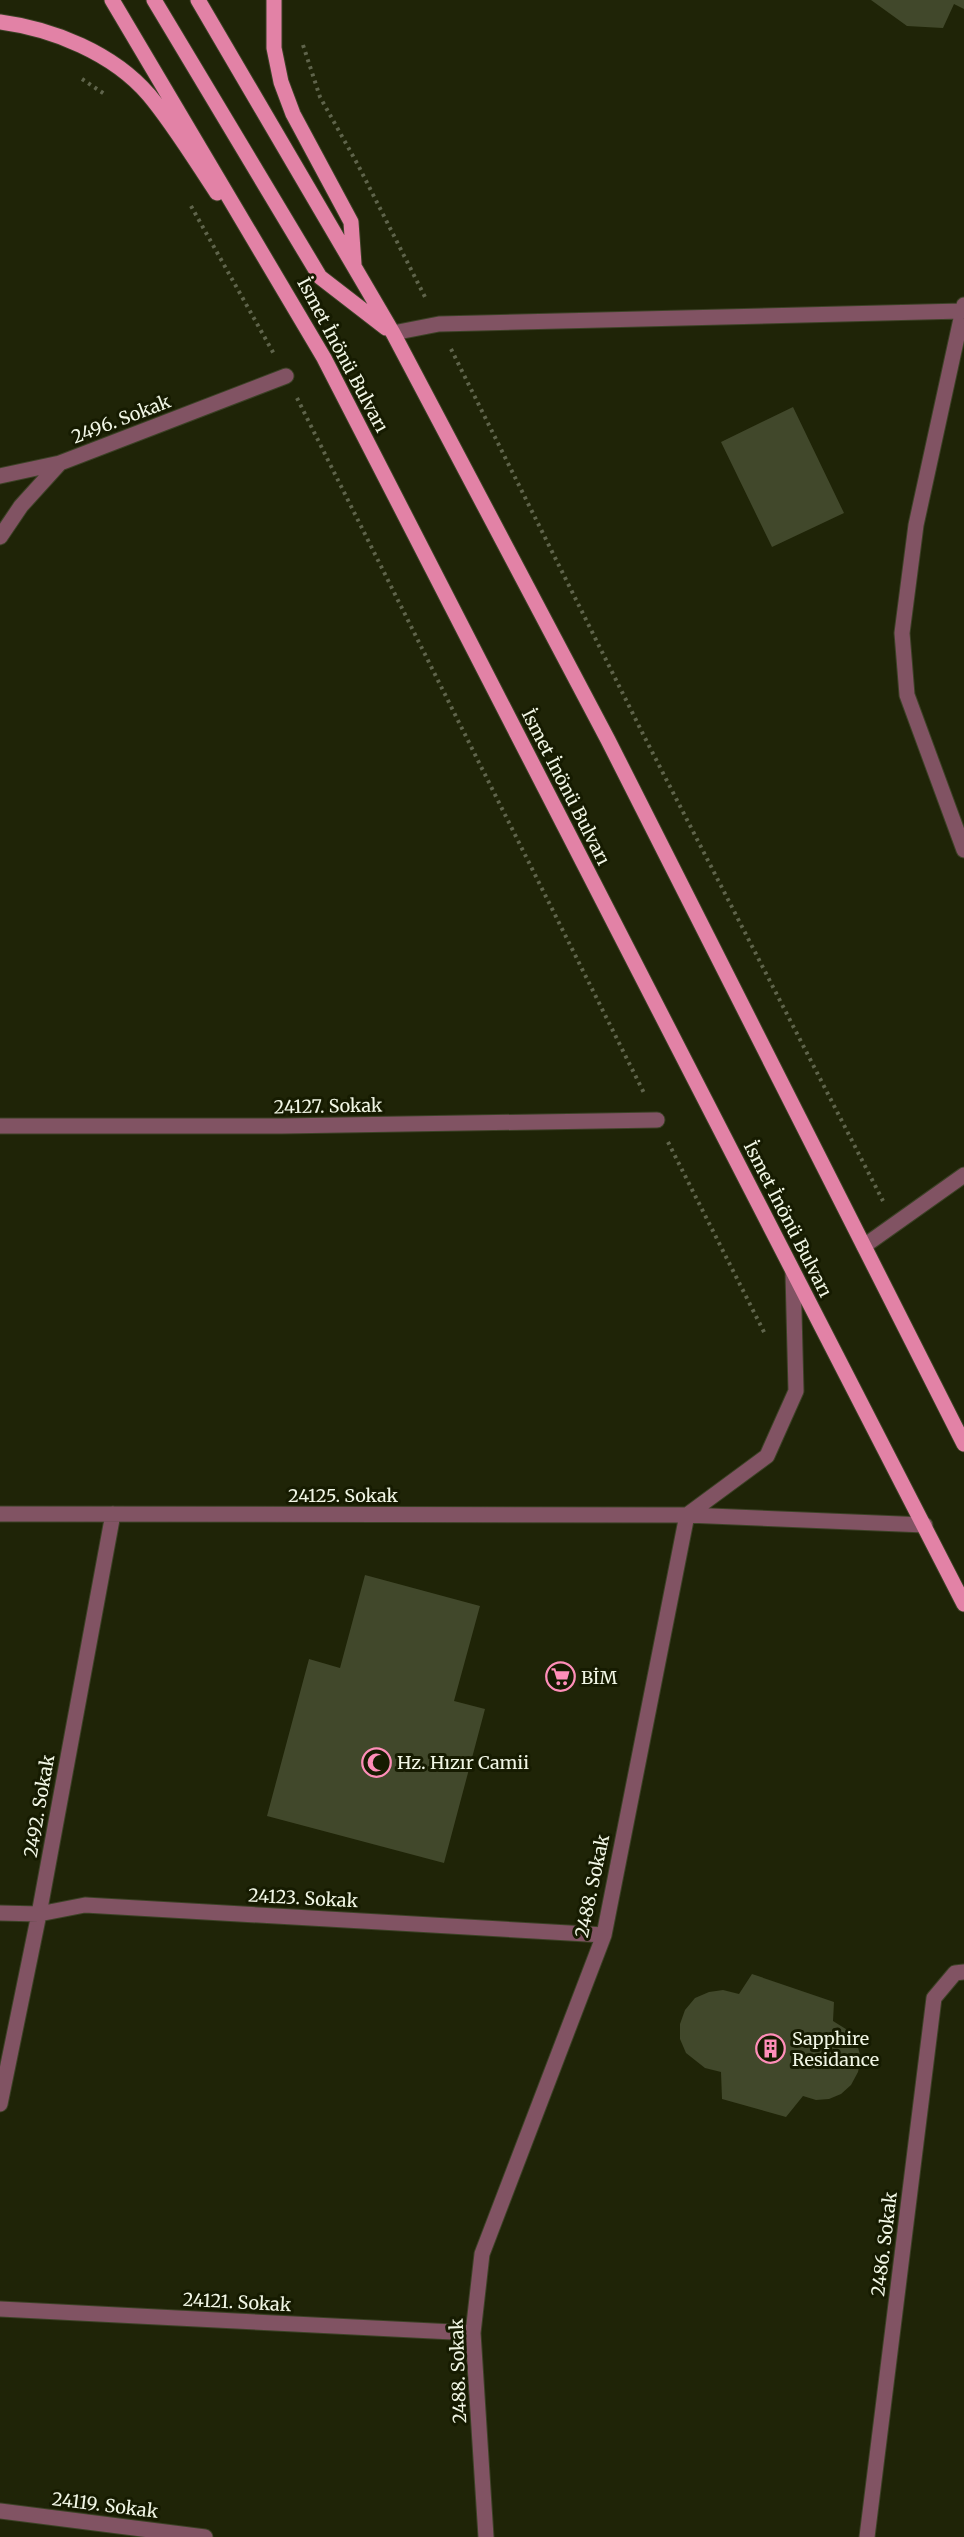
<svg xmlns="http://www.w3.org/2000/svg" width="964" height="2537" font-family="Merriweather,serif">
	<rect width="100%" height="100%" fill="#1f2407"/>
	<!-- building -->
	<path fill="#41482b" d="M871,0H964V9L954,4L943,28L907,26Z
		M793,407L844,513L772,547L721,442Z
		M365,1575L480,1606L454,1701L485,1709L444,1863L267,1816L309,1659L340,1668Z
		M752,1974L834,2002L833,2021L849,2031L857,2044L861,2058L858,2072L851,2085L841,2094L829,2099L816,2100L803,2096L786,2117L722,2099L721,2072L705,2068L686,2053L680,2039V2024L685,2010L695,1998L709,1992L723,1990L739,1994Z"/>
	<g fill="none" stroke-linecap="round" stroke-linejoin="round">
		<defs>
			<path id="minor" d="M964,305L916,525L902,633L907,695L964,850
				M393,333L439,324L962,311
				M0,476L60,463
				M0,537L21,506L60,463L286,376
				M0,1126H282L657,1120
				M864,1246L964,1175
				M0,1514L687,1515L925,1525
				M0,1913L39,1914L85,1905L604,1935
				M0,2104L39,1914L113,1514
				M0,2309L473,2333
				M0,2511L205,2537
				M486,2537L473,2333L482,2254L604,1935L687,1515L767,1456L796,1391L793,1273
				M867,2537L934,1998L955,1973L964,1972"/>
			<path id="major" d="M112,0L324,358L964,1604
				M154,0L320,277L386,328
				M198,0L393,333L608,740L964,1444
				M274,0V48L281,82L293,114L351,222L354,264
				M0,22C53,29 113,53 149,95C174,125 195,160 217,193"/>
		</defs>
		<!-- minor casing -->
		<use href="#minor" stroke="#3c4126" stroke-width="17"/>
		<!-- major casing -->
		<use href="#major" stroke="#3c4126" stroke-width="17"/>
		<!-- path -->
		<path stroke="#5f644b" stroke-width="4" stroke-dasharray="3 4.5" stroke-linecap="butt" d="M303,45L320,97L358,165L426,299
			M82,79L106,95
			M191,206L274,354
			M451,349L645,738L883,1201
			M297,398L645,1095
			M668,1142L766,1336"/>
		<!-- minor -->
		<use href="#minor" stroke="#815363" stroke-width="15"/>
		<!-- major -->
		<use href="#major" stroke="#e282a6" stroke-width="15"/>
	</g>
	<!-- icons -->
	<defs>
		<symbol id="supermarket-ring" viewBox="-11 -11 22 22"><circle r="9.5" fill="#161b01" stroke="#ff8eb9" stroke-width="1.5"/><path d="M-6-5.5h2.5l.6 2H6L4.5 2H-2.5L-4.4-4H-6ZM-1.5 3.2a1.3 1.3 0 1 0 .1 0ZM3 3.2a1.3 1.3 0 1 0 .1 0Z" fill="#ff8eb9"/></symbol>
		<symbol id="mosque-ring" viewBox="-11 -11 22 22"><circle r="9.5" fill="#161b01" stroke="#ff8eb9" stroke-width="1.5"/><path d="M3.5-4.9A6 6 0 1 0 3.5 4.9A5 5 0 1 1 3.5-4.9Z" fill="#ff8eb9"/></symbol>
		<symbol id="building-ring" viewBox="-11 -11 22 22"><circle r="9.5" fill="#161b01" stroke="#ff8eb9" stroke-width="1.5"/><path d="M-4-6H4V6H1V3H-1V6H-4ZM-2.5-4.3h1.7v1.8h-1.7ZM.8-4.3h1.7v1.8H.8ZM-2.5-1h1.7V.8h-1.7ZM.8-1h1.7V.8H.8Z" fill="#ff8eb9"/></symbol>
	</defs>
	<g fill-rule="evenodd">
		<use href="#supermarket-ring" x="544" y="1660" width="33" height="33"/>
		<use href="#mosque-ring" x="360" y="1746" width="33" height="33"/>
		<use href="#building-ring" x="754" y="2032" width="33" height="33"/>
	</g>
	<g text-anchor="middle" dominant-baseline="central" stroke-width="6" stroke-linejoin="round" paint-order="stroke">
		<!-- street labels -->
		<g font-size="18" fill="#f1f6e5" stroke="#161b01">
			<text transform="translate(343 355) rotate(62)">İsmet İnönü Bulvarı</text>
			<text transform="translate(121 419) rotate(-21)">2496. Sokak</text>
			<text transform="translate(566 787) rotate(63)">İsmet İnönü Bulvarı</text>
			<text transform="translate(328 1106) rotate(-1)">24127. Sokak</text>
			<text transform="translate(788 1219) rotate(63)">İsmet İnönü Bulvarı</text>
			<text x="343" y="1495">24125. Sokak</text>
			<text transform="translate(39 1806) rotate(-80)">2492. Sokak</text>
			<text transform="translate(592 1886) rotate(-78)">2488. Sokak</text>
			<text transform="translate(303 1898) rotate(3)">24123. Sokak</text>
			<text transform="translate(884 2244) rotate(-83)">2486. Sokak</text>
			<text transform="translate(237 2302) rotate(3)">24121. Sokak</text>
			<text transform="translate(458 2371) rotate(-92)">2488. Sokak</text>
			<text transform="translate(105 2505) rotate(7)">24119. Sokak</text>
		</g>
		<!-- poi labels -->
		<g font-size="18" fill="#f1f6e5" stroke="#161b01" text-anchor="start">
			<text x="581" y="1677">BİM</text>
			<text x="397" y="1762">Hz. Hızır Camii</text>
			<text x="792" y="2038">Sapphire<tspan x="792" dy="21">Residance</tspan></text>
		</g>
	</g>
</svg>
